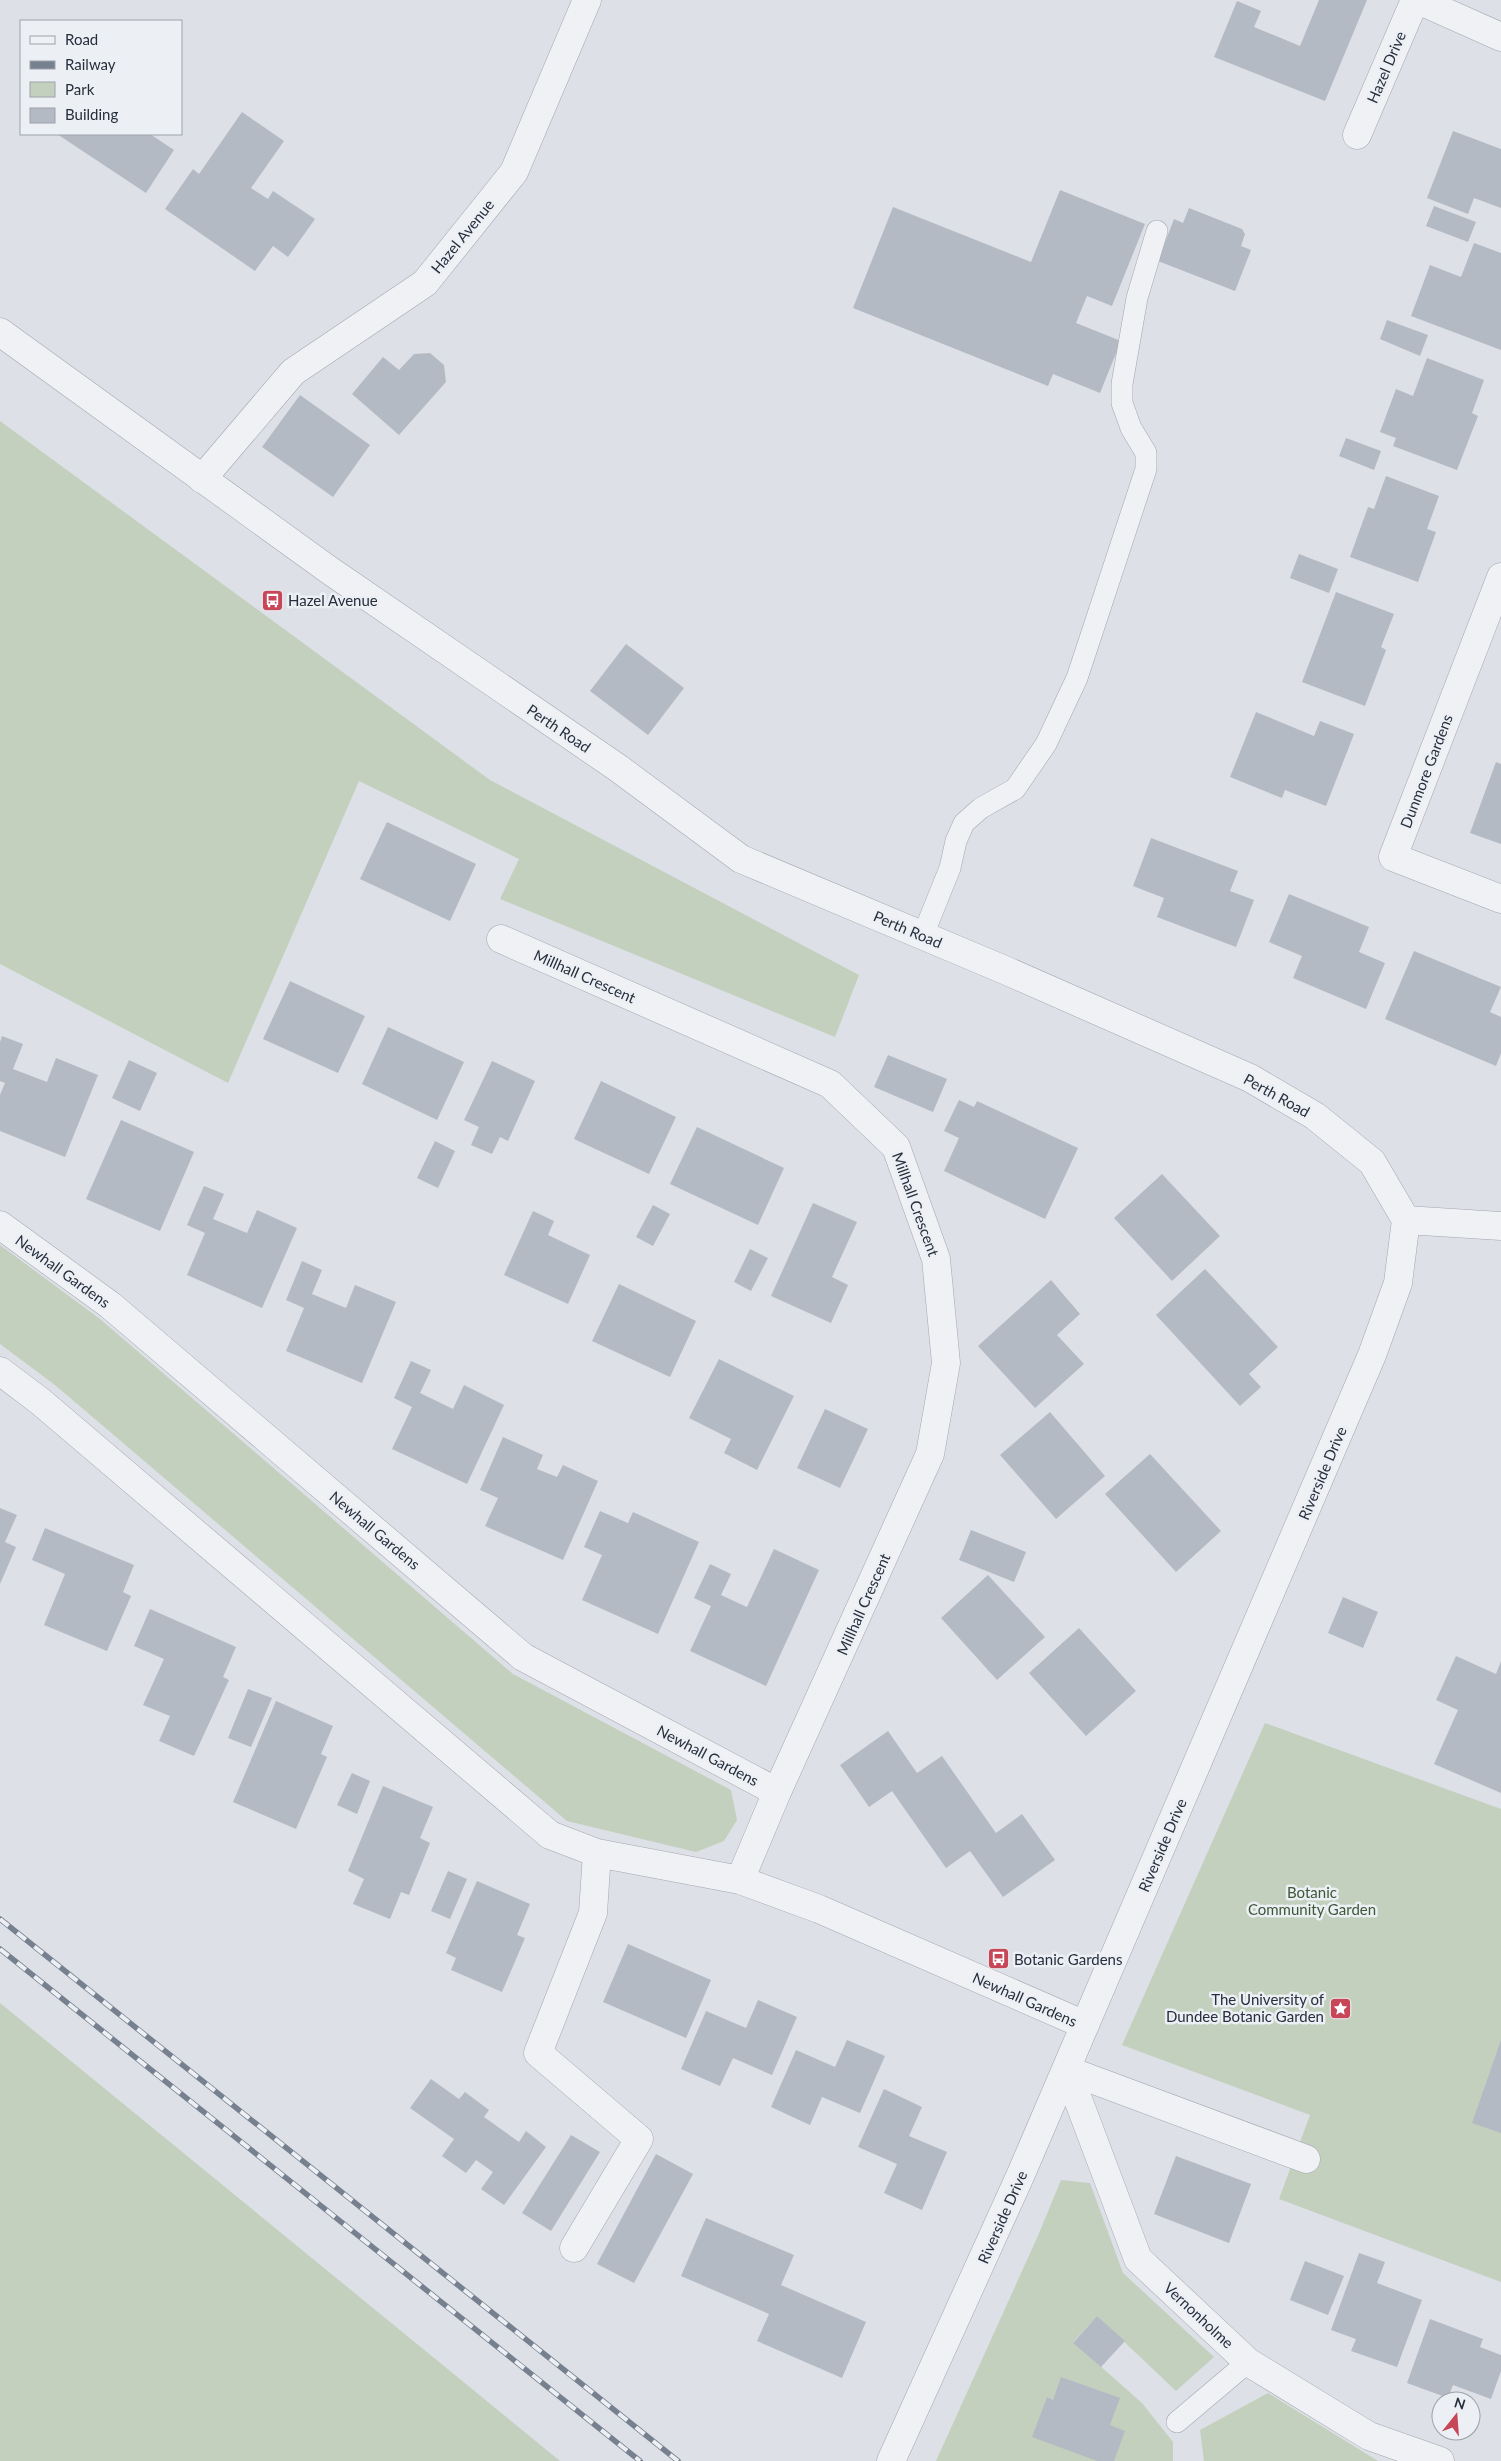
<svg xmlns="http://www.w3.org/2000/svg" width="1501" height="2461" font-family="Lato,sans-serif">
	<rect width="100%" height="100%" fill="#dde0e6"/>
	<!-- green -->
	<path fill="#c3d0be" d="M0,421L490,780L859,975L835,1037L500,899L519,859L359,781L228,1083L0,964Z
		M0,1245L100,1319L513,1674L731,1790L737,1820L724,1841L696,1852L567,1821L55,1385L0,1344Z
		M1265,1723L1501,1809V2282L1279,2199L1310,2115L1122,2045Z
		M0,2003L560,2461H0Z
		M1061,2180L1090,2183L1123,2273L1214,2357L1176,2391L1097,2316L1073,2342L1142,2403L1173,2442V2461H936L1037,2238Z
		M1268,2393L1378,2461H1204L1200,2430Z"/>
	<!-- building -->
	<path fill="#b4bac3" d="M1319,0H1367L1325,101L1214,57L1237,1L1261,11L1254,27L1300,46Z
		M242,112L284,141L251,188L268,199L273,191L315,219L288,257L273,246L255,271L165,209L193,169L199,174Z
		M1453,131L1501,149V208L1474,198L1468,214L1427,198Z
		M57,134H150L174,150L146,193Z
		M1060,190L1145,224L1112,306L1087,296L1076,323L1121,341L1100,393L1053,374L1048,386L853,308L893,207L1031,262Z
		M1434,206L1476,222L1468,242L1426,226Z
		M1189,208L1242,229L1245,234L1241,246L1251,250L1235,291L1158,261L1174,219L1183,223Z
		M1474,243L1501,253V350L1411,316L1430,265L1461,277Z
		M1387,320L1428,335L1420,356L1380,339Z
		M430,353L444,365L446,382L399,435L352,394L383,357L399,370L414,354Z
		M1427,358L1484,380L1472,413L1478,416L1457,470L1393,446L1396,438L1380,432L1396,389L1413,396Z
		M300,395L370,445L333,497L262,447Z
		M1346,438L1381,451L1374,470L1339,456Z
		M1386,476L1439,496L1427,529L1436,532L1418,582L1350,557L1368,507L1374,509Z
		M1299,554L1338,569L1329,593L1290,578Z
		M1336,592L1394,614L1381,647L1386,650L1365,706L1302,682Z
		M626,644L684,688L648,735L590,691Z
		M1256,712L1314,736L1320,721L1354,734L1326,806L1285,790L1282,798L1230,777Z
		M1496,762L1501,764V844L1470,833Z
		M387,822L476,864L450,921L360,879Z
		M1151,838L1238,871L1230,891L1254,900L1236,947L1157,917L1164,898L1133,886Z
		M1289,894L1369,927L1359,952L1385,963L1366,1009L1293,978L1302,956L1269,942Z
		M1414,951L1501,987L1490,1012L1501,1017V1053L1496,1066L1385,1019Z
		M290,981L365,1016L338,1073L263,1039Z
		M388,1027L464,1062L437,1120L362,1084Z
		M2,1036L23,1044L13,1069L47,1082L56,1058L98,1075L65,1157L0,1131V1095L5,1083L0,1081V1042Z
		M888,1055L947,1079L933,1112L874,1087Z
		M129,1060L157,1073L140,1111L112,1098Z
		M492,1061L535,1081L508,1141L500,1137L492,1154L471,1145L479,1127L464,1120Z
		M601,1081L676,1117L649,1174L574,1139Z
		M959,1100L974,1107L977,1101L1078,1148L1045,1219L944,1171L959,1138L944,1131Z
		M121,1120L194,1152L160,1231L86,1199Z
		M697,1127L784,1168L758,1225L670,1184Z
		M435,1141L455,1151L438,1188L417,1178Z
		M1162,1174L1220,1236L1172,1281L1114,1218Z
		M204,1186L224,1194L213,1219L247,1233L257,1210L297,1228L262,1308L187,1275L205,1233L187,1225Z
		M813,1203L857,1222L832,1277L848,1285L831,1323L771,1296Z
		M653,1205L670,1214L653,1246L636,1237Z
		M533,1211L554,1221L548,1235L590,1255L568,1304L504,1275Z
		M750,1249L768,1258L751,1291L734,1282Z
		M302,1261L322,1270L312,1294L346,1308L355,1285L396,1302L362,1383L286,1351L304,1308L286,1300Z
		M1205,1269L1278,1347L1249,1374L1261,1387L1240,1406L1156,1315Z
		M1051,1280L1080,1314L1057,1335L1084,1364L1035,1408L978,1346Z
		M619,1284L696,1321L670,1377L592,1341Z
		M719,1359L794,1396L757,1470L724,1453L731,1439L689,1418Z
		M411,1361L431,1370L420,1393L453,1409L464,1385L504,1405L467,1484L392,1449L412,1407L394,1398Z
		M825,1409L868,1429L840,1488L797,1468Z
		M1050,1412L1105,1476L1056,1519L1000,1455Z
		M503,1437L543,1455L537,1469L557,1477L563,1465L598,1481L563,1560L485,1526L498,1498L480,1490Z
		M1150,1454L1221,1531L1176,1572L1105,1494Z
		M0,1508L17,1515L5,1542L16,1547L0,1584Z
		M600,1511L628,1523L633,1512L699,1542L658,1634L582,1600L602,1555L584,1547Z
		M45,1528L134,1565L123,1592L131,1596L107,1651L44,1625L65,1574L32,1560Z
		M971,1530L1026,1552L1014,1582L959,1560Z
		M774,1549L819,1570L766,1686L690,1651L711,1606L694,1598L710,1564L731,1574L721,1595L747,1607Z
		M988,1575L1045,1637L997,1680L941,1618Z
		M1343,1597L1378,1612L1363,1648L1328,1633Z
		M150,1609L236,1647L223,1677L229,1680L194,1756L159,1741L170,1716L143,1705L164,1659L134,1646Z
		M1079,1628L1136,1691L1086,1736L1029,1673Z
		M1456,1656L1496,1674L1501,1661V1793L1434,1764L1458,1710L1436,1700Z
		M248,1689L272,1698L251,1747L228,1738Z
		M276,1701L333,1726L321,1754L327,1757L296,1829L233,1802Z
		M888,1731L917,1773L942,1756L996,1833L1022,1814L1055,1860L1003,1897L970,1851L946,1868L892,1791L869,1807L840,1765Z
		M352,1773L370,1781L357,1814L337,1805Z
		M383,1786L433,1807L420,1838L430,1843L409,1895L401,1892L390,1919L353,1904L364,1879L348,1871Z
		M448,1871L467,1879L450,1919L431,1911Z
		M477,1881L530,1904L517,1935L525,1938L502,1992L451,1970L456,1958L446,1953Z
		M628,1944L711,1980L686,2038L603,2002Z
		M758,2000L797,2017L772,2075L733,2058L720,2086L681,2069L706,2011L746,2028Z
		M847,2040L885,2056L860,2113L822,2097L810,2125L771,2107L796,2050L835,2067Z
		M1501,2040V2133L1472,2123Z
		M431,2079L459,2099L465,2092L489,2110L484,2117L519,2142L526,2131L546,2147L504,2205L481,2189L493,2172L476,2160L466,2173L442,2156L454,2139L410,2108Z
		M884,2089L922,2107L909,2136L947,2152L922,2210L884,2193L897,2164L858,2147Z
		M571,2135L600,2152L551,2231L522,2213Z
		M656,2154L693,2174L634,2283L597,2264Z
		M1176,2156L1251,2184L1229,2243L1154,2214Z
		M706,2218L794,2255L781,2285L866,2322L842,2378L757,2341L769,2314L681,2276Z
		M1359,2253L1385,2262L1377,2283L1422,2300L1397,2367L1351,2351L1356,2339L1331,2330Z
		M1305,2261L1344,2276L1328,2315L1290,2300Z
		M1097,2316L1125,2341L1101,2367L1073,2343Z
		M1430,2319L1483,2339L1480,2347L1501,2355V2371L1491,2399L1453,2385L1448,2398L1407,2383Z
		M1061,2377L1120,2398L1110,2425L1125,2431L1114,2461H1097L1032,2437L1047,2397L1053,2400Z"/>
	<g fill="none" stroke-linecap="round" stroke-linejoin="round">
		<defs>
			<path id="service" d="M923,935L950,868L956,841L964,823L981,808L1015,789L1046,744L1077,678L1146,469V453L1131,428L1122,403V384L1137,298L1157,231
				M1177,2422L1248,2362"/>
			<path id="minor" d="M1418,0L1501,37
				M1357,135L1415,0
				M202,479L293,372L425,283L514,172L587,0
				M1501,577L1393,857L1501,899
				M501,939L830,1084L896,1147L936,1259L946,1363L930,1454L777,1792L740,1880
				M0,1225L110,1305L523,1657L777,1792
				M0,1371L41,1402L550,1835L597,1853L740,1880L819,1909L1085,2025
				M1067,2070L1138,2259L1248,2362L1369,2436L1440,2461
				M1067,2070L1306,2159
				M574,2248L639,2139L538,2053L593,1913L597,1853"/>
			<path id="tertiary" d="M0,332L329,570L618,768L741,859L1007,971L1250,1078L1315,1116L1372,1162L1406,1220
				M1406,1220L1501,1226
				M891,2461L1021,2174L1372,1355L1398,1283L1406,1220"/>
		</defs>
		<!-- service casing -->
		<use href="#service" stroke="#a3a7b0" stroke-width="22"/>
		<!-- minor casing -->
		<use href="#minor" stroke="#a3a7b0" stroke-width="29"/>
		<!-- tertiary casing -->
		<use href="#tertiary" stroke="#a3a7b0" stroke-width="29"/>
		<!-- service -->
		<use href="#service" stroke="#eff1f5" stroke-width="21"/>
		<!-- minor -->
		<use href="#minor" stroke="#eff1f5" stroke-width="28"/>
		<!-- tertiary -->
		<use href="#tertiary" stroke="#eff1f5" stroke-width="28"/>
		<defs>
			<path id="rail" d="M0,1919L678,2461
				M0,1949L640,2461"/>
		</defs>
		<!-- rail casing -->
		<use href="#rail" stroke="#77808f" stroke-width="5.5"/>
		<!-- rail -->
		<use href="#rail" stroke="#eceff4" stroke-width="4" stroke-dasharray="11" stroke-linecap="butt"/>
	</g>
	<!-- icons -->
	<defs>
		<symbol id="bus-square" viewBox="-11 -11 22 22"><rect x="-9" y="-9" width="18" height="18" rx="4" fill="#c74658" stroke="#eceff4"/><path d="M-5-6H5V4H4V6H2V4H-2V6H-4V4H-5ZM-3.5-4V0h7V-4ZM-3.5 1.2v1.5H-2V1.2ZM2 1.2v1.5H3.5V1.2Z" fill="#fff"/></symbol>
		<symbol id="sight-square" viewBox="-11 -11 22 22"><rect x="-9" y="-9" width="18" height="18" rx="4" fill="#c74658" stroke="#eceff4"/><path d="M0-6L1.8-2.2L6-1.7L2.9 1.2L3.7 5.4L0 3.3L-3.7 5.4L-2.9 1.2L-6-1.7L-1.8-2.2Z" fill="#fff"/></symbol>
	</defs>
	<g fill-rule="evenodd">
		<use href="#bus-square" x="260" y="588" width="25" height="25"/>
		<use href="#bus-square" x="986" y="1946" width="25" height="25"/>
		<use href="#sight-square" x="1328" y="1996" width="25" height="25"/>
	</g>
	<g text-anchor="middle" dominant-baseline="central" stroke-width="5" stroke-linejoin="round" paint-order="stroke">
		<!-- street labels -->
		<g font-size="15" fill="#272e3c" stroke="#eceff4">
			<text transform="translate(1386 67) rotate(-67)">Hazel Drive</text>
			<text transform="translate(462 236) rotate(-51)">Hazel Avenue</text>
			<text transform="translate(559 728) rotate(34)">Perth Road</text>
			<text transform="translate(1426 771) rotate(-69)">Dunmore Gardens</text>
			<text transform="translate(908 929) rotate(23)">Perth Road</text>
			<text transform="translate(585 976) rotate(24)">Millhall Crescent</text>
			<text transform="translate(1277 1095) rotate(29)">Perth Road</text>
			<text transform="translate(916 1204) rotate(70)">Millhall Crescent</text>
			<text transform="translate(63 1271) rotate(36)">Newhall Gardens</text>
			<text transform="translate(1322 1473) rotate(-67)">Riverside Drive</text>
			<text transform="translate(375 1530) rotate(40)">Newhall Gardens</text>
			<text transform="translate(863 1604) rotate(-66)">Millhall Crescent</text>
			<text transform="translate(708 1755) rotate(28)">Newhall Gardens</text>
			<text transform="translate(1162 1845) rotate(-67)">Riverside Drive</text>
			<text transform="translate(1025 1999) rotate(24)">Newhall Gardens</text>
			<text transform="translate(1002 2217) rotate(-66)">Riverside Drive</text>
			<text transform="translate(1199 2315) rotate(43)">Vernonholme</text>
		</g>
		<!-- poi labels -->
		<g font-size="15" fill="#272e3c" stroke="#eceff4" text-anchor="start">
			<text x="288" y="600">Hazel Avenue</text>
			<text x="1014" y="1959">Botanic Gardens</text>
			<text x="1324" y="1999" text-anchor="end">The University of<tspan x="1324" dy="17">Dundee Botanic Garden</tspan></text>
		</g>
		<!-- park labels -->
		<g font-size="15" fill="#3b5735" stroke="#eceff4">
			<text x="1312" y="1892">Botanic<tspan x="1312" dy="17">Community Garden</tspan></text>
		</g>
	</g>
	<!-- legend -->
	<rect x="20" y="20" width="162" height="115" fill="#eceff4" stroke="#9da2aa"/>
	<rect x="30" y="36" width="25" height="8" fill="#eff1f5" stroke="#9da2aa"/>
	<text x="65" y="45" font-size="15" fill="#272e3c">Road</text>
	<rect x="30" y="61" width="25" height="8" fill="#77808f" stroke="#9da2aa"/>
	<text x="65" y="70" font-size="15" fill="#272e3c">Railway</text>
	<rect x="30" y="82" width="25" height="15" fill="#c3d0be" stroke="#9da2aa"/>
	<text x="65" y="95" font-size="15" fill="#272e3c">Park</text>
	<rect x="30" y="108" width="25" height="15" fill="#b4bac3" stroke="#9da2aa"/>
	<text x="65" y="120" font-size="15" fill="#272e3c">Building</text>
	<!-- north arrow -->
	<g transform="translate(1456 2416) rotate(17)"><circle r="24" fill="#eceff4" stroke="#9da2aa"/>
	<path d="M0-4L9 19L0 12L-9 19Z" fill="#c74658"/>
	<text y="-8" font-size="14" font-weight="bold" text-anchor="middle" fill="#272e3c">N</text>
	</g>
</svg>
